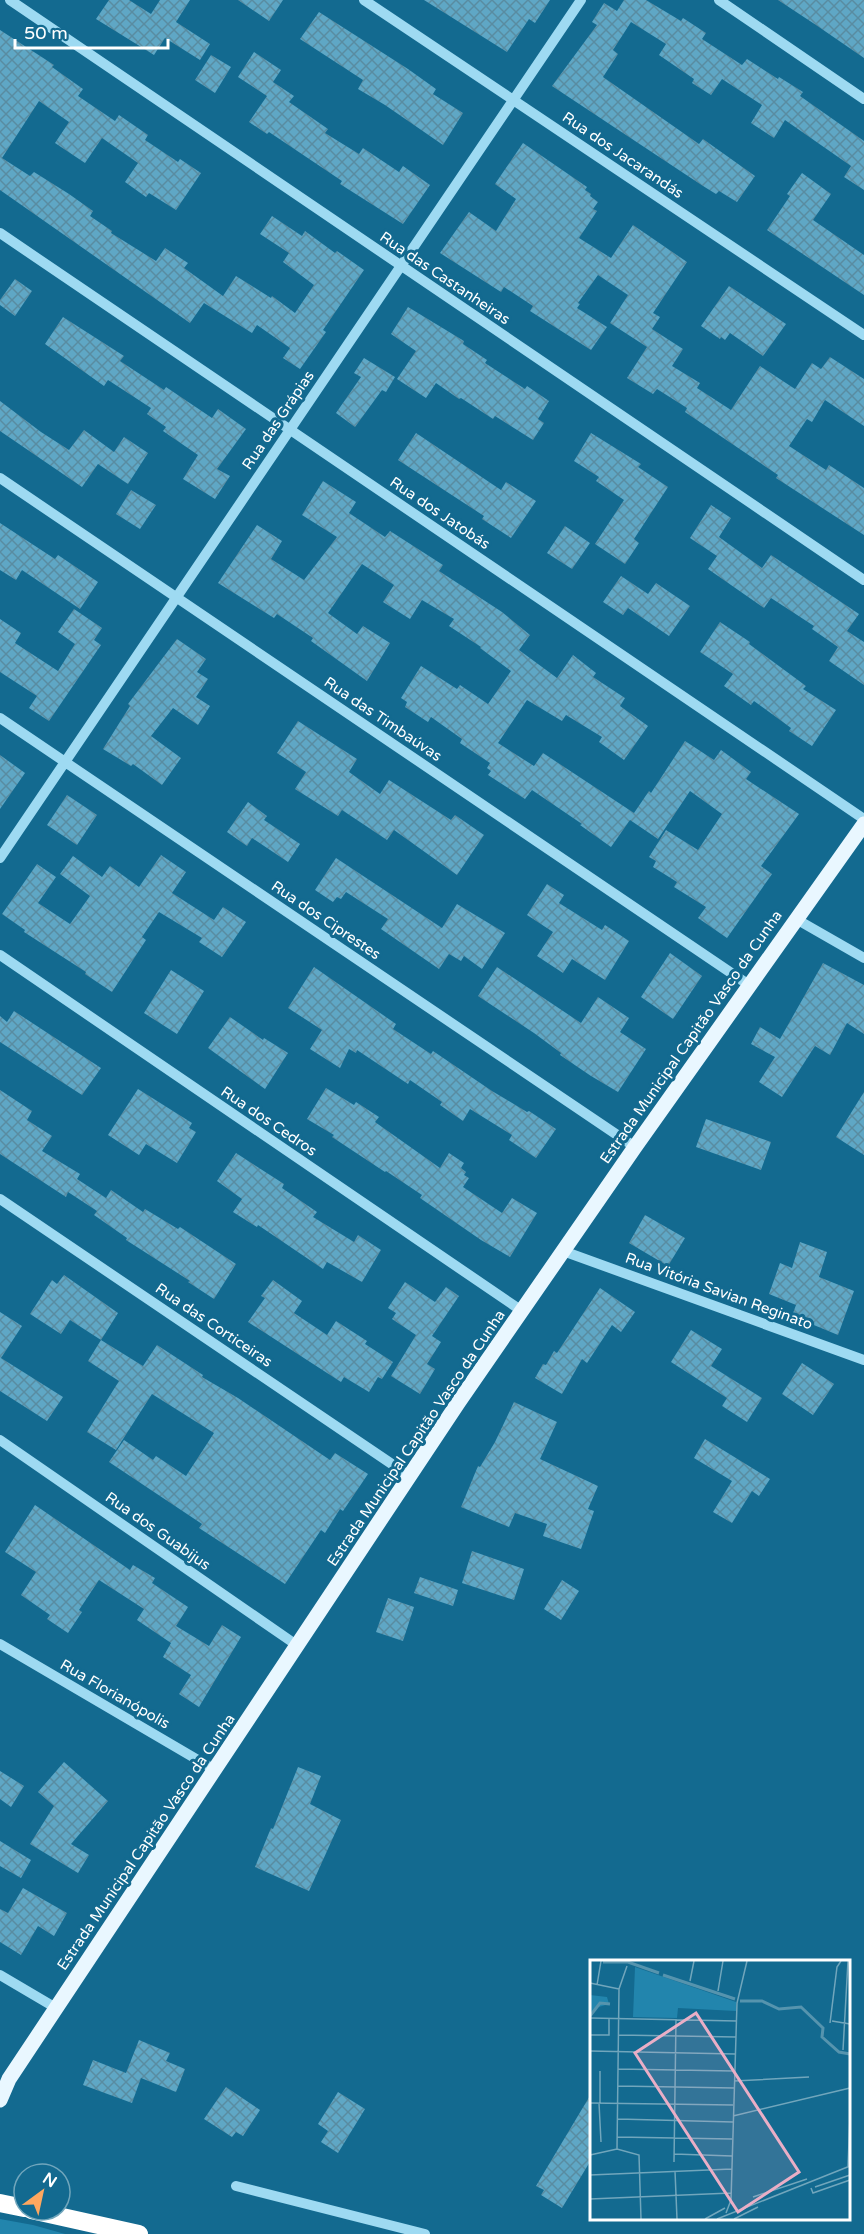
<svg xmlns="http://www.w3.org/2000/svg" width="864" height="2234" font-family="'Varela Round',sans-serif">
	<defs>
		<pattern id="building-cross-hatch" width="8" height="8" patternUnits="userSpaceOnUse" patternTransform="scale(1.5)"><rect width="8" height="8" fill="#5fa7c5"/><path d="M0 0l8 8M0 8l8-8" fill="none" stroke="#598ca1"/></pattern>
	</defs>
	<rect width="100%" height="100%" fill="#136a90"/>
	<!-- green -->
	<path fill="#2285ad" d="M0,2219L33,2225L65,2234H0Z"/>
	<!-- building -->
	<path fill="url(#building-cross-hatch)" d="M109,0H129L151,14L160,0H190L176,22L210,44L200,60L165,38L154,55L96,19Z
		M238,0H283L269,21Z
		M424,0H550L535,23L529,19L507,52Z
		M624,0H646L681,21L683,18L706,33L702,39L742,65L747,59L778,79L779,77L803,92L800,96L864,141V190L844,177L851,166L785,120L774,138L751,123L762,105L722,79L711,95L692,83L694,79L659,55L666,44L631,22L613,50L618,54L603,77L699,144L703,139L755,176L737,202L719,191L716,194L703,186L552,86L597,25L592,22L604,3L617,11Z
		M778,0H864V58L816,25Z
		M319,12L408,69L436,89L433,94L463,113L443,145L385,105L358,89L363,80L300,39Z
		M0,30L54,65L52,67L83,89L78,96L115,121L119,115L148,135L145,140L178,162L180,159L201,173L176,210L149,193L146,197L125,182L138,163L102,138L85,163L55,143L69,122L39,101L2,158L30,176L34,172L69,194L93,211L90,216L112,231L111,233L156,261L165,248L188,263L184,268L223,296L236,276L271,298L272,296L295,313L314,285L283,262L289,253L260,234L272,216L302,236L305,231L335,253L337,251L364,270L323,330L326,332L300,369L283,358L290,348L257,325L252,333L204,303L190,323L0,190Z
		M254,52L281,70L273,82L294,96L289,102L328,129L325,133L359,154L363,148L399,172L403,166L430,185L403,224L340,184L342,181L269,132L267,134L249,122L267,96L238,77Z
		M211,55L231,67L215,93L195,80Z
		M523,143L587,187L585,190L591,194L590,196L598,202L593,209L597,211L579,238L611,258L633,225L687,262L653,313L660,317L652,329L683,349L672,366L700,383L697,388L731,410L760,366L795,389L812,363L821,369L830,357L864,379V426L825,400L812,422L807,419L789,446L826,470L829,465L864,488V535L776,478L778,475L685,412L687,408L657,389L653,394L627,378L647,347L610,323L628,295L598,275L578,303L580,304L577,308L607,327L591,350L530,311L533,306L504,287L501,292L440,253L469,212L496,231L516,199L495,184Z
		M802,173L831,194L813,220L864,255V295L767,230L790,196L787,194Z
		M15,279L32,291L15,316L0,305V300Z
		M729,286L786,324L763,356L730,333L725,340L721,337L720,339L701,326Z
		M408,307L464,341L463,344L487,360L485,363L525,389L527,386L549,401L538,419L544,423L533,440L495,416L493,419L461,398L459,399L436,383L426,398L397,379L416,351L391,334Z
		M63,317L124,356L120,361L164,390L166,387L212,418L218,409L246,429L217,469L230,476L215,499L183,479L198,455L163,431L166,427L147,414L151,408L108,380L104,386L45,344Z
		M364,358L395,377L386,392L382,390L355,427L336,413L361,377L354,373Z
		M0,401L41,432L69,450L84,430L114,452L124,437L148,453L128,484L98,464L82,487L0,431Z
		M416,433L501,490L506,482L536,501L511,538L482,519L484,516L398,460Z
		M591,433L641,464L638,467L668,487L634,539L639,543L625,564L595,544L624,500L596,481L599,477L574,461Z
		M323,481L356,502L349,513L385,537L390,531L443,565L439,571L502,612L530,635L519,650L557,678L573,655L596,673L593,677L625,698L620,706L648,726L624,760L599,742L602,737L566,715L562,721L527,700L498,743L534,766L543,753L634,813L649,791L651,793L685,741L714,760L721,750L751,772L746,779L799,814L761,866L772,874L727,938L698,918L706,907L674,887L677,882L653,867L656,861L649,857L666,830L698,850L722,814L690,791L658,839L630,820L611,847L580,825L582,824L532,790L525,799L488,775L491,771L487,768L490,763L460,743L462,739L431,717L428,722L405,707L407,702L401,698L421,666L457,689L460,685L488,704L511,671L480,648L481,647L449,626L454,619L422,600L410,619L383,602L394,585L362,564L328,613L357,634L363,626L390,643L367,681L311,641L313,638L277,614L274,618L218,583L257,525L282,541L271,559L304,580L337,537L302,515Z
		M131,490L156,505L140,529L116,514Z
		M711,505L731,518L719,537L762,568L771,555L859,614L847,631L864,642V685L829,661L838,647L812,629L814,626L771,598L764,608L708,569L717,556L690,538Z
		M0,523L55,559L58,555L98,582L80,609L22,570L16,580L0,570Z
		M565,526L590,543L572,569L547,553Z
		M621,576L648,594L656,583L690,606L669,636L628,608L623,615L603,602Z
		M74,609L102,628L94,640L101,645L49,721L29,708L37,696L0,672V619L21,633L15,643L58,671L75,644L58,632Z
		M720,622L750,642L749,644L806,686L803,689L836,710L812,746L789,731L791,728L754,701L751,705L724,686L733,674L700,652Z
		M177,639L206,659L197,672L208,679L196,697L210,706L198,725L173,708L151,736L181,758L162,785L133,764L131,766L103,749L130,706L128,704Z
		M298,721L357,759L349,772L380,794L389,780L451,820L455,815L484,835L457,875L394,830L387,840L342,810L338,816L295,789L306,772L277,753Z
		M0,755L25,773L0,809Z
		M67,795L97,815L77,845L47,825Z
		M248,802L267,816L264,820L300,844L288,862L252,838L247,846L227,832Z
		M161,855L186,872L172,893L214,920L223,907L246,922L222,957L199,942L202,938L159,912L142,937L146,940L112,992L85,974L86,972L24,932L25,930L2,914L37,864L56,877L38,903L70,924L90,896L60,874L73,856L102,877L110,866L139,887Z
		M336,858L442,928L457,904L505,933L482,969L464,956L461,961L449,954L439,969L381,929L388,919L346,892L341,899L337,897L333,902L315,890Z
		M547,884L564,895L559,903L602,930L605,925L629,941L605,980L572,959L563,973L537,956L553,932L527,915Z
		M670,953L702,976L673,1019L641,997Z
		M823,963L864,985V1034L847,1023L830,1055L815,1046L782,1097L759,1082L775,1057L751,1044L760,1027L780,1039Z
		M314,967L396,1024L393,1029L431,1054L433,1051L492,1091L527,1112L529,1111L556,1129L536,1158L509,1140L512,1135L470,1109L463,1121L440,1105L442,1102L410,1080L408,1084L357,1050L356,1053L349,1049L340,1068L310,1049L322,1030L288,1008Z
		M497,967L581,1023L598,997L629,1018L620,1032L646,1049L618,1092L591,1076L560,1055L561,1053L534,1033L478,996Z
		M171,970L204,991L177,1034L144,1013Z
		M14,1011L101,1068L82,1095L0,1042V1016L7,1022Z
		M230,1017L263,1040L264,1038L288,1053L265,1089L208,1048Z
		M326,1088L354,1105L356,1102L379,1117L375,1122L440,1168L449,1153L464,1163L461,1168L466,1172L464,1175L469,1178L463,1187L502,1213L512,1198L537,1213L510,1257L481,1240L420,1198L422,1195L386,1171L385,1172L332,1137L334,1135L307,1119Z
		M138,1089L192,1123L189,1128L196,1132L177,1163L146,1144L139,1155L108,1135Z
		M0,1090L32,1111L27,1120L52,1136L42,1151L80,1174L77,1179L106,1198L111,1190L143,1212L145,1209L178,1229L180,1227L236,1264L214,1299L188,1282L190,1281L126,1240L127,1238L94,1215L97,1211L68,1192L66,1197L0,1154Z
		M864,1092V1155L836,1137Z
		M706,1119L771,1142L761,1170L696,1147Z
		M236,1153L284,1184L282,1188L317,1212L313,1217L354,1242L358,1235L381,1250L362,1282L327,1262L323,1269L258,1225L257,1227L233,1212L242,1199L217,1181Z
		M645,1215L685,1238L668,1266L629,1243Z
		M800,1242L827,1252L819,1277L854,1291L838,1335L792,1316L796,1305L769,1294L780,1263L792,1268Z
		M64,1275L118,1313L101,1340L70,1320L61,1334L30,1314L52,1280L57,1284Z
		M273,1280L302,1301L294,1313L327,1335L336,1321L367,1341L365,1344L393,1362L382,1379L378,1377L369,1392L344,1377L341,1382L248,1322L265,1298L261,1296Z
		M405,1282L435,1302L446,1287L459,1296L432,1336L441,1342L427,1364L435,1369L420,1394L391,1376L416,1335L392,1319L396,1313L388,1308Z
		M600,1288L635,1312L621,1332L612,1325L587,1363L582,1359L562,1394L535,1378L543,1364L546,1365L554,1351L557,1353Z
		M0,1312L22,1326L1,1358L63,1397L47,1421L0,1391Z
		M691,1330L722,1349L711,1366L762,1398L747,1422L722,1406L727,1398L671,1362Z
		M101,1340L143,1366L157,1345L203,1375L202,1377L238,1398L330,1460L335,1453L368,1474L343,1511L340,1509L325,1533L321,1530L285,1584L199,1528L202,1524L109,1462L124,1440L153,1460L156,1456L186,1476L214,1433L152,1394L116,1450L87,1432L119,1381L88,1361Z
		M802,1363L834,1384L813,1415L782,1394Z
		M514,1402L557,1422L540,1459L598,1486L588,1509L594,1511L581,1549L543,1536L547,1524L515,1513L509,1527L461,1507L478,1466L480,1467L495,1442Z
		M705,1439L770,1479L759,1496L752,1491L732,1523L713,1512L732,1481L694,1458Z
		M35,1505L130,1570L133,1565L155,1578L152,1583L188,1607L176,1626L209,1646L222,1625L241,1637L199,1707L179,1694L191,1675L163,1657L171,1643L137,1620L144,1609L99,1580L79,1610L82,1612L68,1633L47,1619L50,1615L21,1595L36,1572L5,1552Z
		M472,1551L524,1569L514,1600L462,1583Z
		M420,1577L458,1590L453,1606L414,1593Z
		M562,1580L579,1591L561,1620L544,1609Z
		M388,1598L414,1607L403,1641L376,1632Z
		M64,1762L108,1801L71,1844L89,1855L78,1873L30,1844L54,1806L38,1792Z
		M298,1767L321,1776L310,1804L341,1820L309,1891L255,1867L271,1828L273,1829Z
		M0,1771L24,1786L11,1807L0,1799Z
		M0,1841L31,1860L21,1878L0,1866Z
		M23,1888L67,1913L54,1936L38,1926L21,1955L0,1942V1909L8,1913Z
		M139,2040L170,2053L166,2061L185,2069L176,2092L141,2078L132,2103L83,2085L93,2060L126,2073Z
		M226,2087L260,2110L243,2136L236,2132L232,2137L204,2119Z
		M338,2092L365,2109L338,2153L321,2142L328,2131L318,2124Z
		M591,2094V2160L562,2208L541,2195L544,2190L536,2186Z"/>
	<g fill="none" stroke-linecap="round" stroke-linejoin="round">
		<!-- minor -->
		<path stroke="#9edaf2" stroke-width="10" d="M10,0L864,580
			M364,0L864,335
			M719,0L864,99
			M0,233L864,819
			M0,478L749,985
			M0,718L635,1147
			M0,858L581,0
			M796,919L864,958
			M0,955L522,1311
			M0,1199L411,1477
			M563,1251L864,1360
			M0,1440L298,1646
			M0,1644L215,1770
			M0,1975L56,2008
			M236,2186L425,2234"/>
		<!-- major -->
		<path stroke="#e9f7ff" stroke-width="15" d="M0,2100L9,2079L458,1403L635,1147L864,824"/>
		<!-- highway -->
		<path stroke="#fff" stroke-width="18" d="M0,2203L24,2208
			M31,2210L139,2234"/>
	</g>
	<g text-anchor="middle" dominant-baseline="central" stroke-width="6" stroke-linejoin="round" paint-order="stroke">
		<!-- street labels -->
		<g font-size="15" fill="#fff" stroke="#136a90">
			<text transform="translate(623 155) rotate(34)">Rua dos Jacarandás</text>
			<text transform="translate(445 278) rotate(34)">Rua das Castanheiras</text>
			<text transform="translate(278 420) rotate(-56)">Rua das Grápias</text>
			<text transform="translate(440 513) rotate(34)">Rua dos Jatobás</text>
			<text transform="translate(383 719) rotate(34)">Rua das Timbaúvas</text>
			<text transform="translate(326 920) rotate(34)">Rua dos Ciprestes</text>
			<text transform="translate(691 1037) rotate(-55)">Estrada Municipal Capitão Vasco da Cunha</text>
			<text transform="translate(269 1121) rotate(34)">Rua dos Cedros</text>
			<text transform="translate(719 1291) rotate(20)">Rua Vitória Savian Reginato</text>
			<text transform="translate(214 1325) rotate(34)">Rua das Corticeiras</text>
			<text transform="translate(416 1438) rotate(-56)">Estrada Municipal Capitão Vasco da Cunha</text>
			<text transform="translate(158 1531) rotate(35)">Rua dos Guabijus</text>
			<text transform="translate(115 1694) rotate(30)">Rua Florianópolis</text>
			<text transform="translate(146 1842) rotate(-56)">Estrada Municipal Capitão Vasco da Cunha</text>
		</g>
	</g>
	<!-- overview -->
	<g transform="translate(590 1960)">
		<rect width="260" height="260" fill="#136a90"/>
		<path d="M45,7L146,42V51L88,48L87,58L43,57ZM0,35L17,37L19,44L5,48L0,56Z" fill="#2285ad"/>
		<path fill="none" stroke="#5694ae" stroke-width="3" d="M13,2H38L69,13M73,15L145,39M150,41H172L189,49L211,47L233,68L232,77L249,92L260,94M0,56L10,43L20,44"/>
		<path fill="none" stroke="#71a6bc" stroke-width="1.5" d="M100,21L104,1M0,23L29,29M7,25L11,1M128,31L133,1M0,58L147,61M242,61L260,64M240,63L247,7L251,1M0,75H19V58M29,75L146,77M253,90L258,1M0,91L145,94M28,109L144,111M144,121L219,117M28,126L144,128M0,143L143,145M9,143L11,182M10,143V111M143,156L260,128M28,159L143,162M27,177L142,179M27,189L29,29L37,6M84,194L142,196M0,195L27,189L49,195L51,259M84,202L86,59M258,206L260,157M85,211L87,259M0,215L142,209M225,227L260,215M221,228L223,233L260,220M163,237L217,219M0,239L141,233M136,253L141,240L147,43L157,1M115,259L135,248M127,259L260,206M144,259L168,247"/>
		<path fill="#eaaec6" fill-opacity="0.15" stroke="#eaaec6" stroke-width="3" d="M106,53L209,212L148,252L45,93Z"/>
		<rect width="260" height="260" fill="none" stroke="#fff" stroke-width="3"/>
	</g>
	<!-- north arrow -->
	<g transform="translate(42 2192) rotate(33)"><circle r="28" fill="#136a90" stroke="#71a6bc" stroke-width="1.5"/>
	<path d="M0-4.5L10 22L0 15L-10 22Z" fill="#ffa75f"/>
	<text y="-9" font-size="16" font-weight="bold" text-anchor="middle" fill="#ffffff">N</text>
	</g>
	<!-- scale -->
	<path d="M15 39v9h153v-9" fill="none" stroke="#ffffff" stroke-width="3"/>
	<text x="24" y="39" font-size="18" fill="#ffffff" stroke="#136a90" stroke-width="4.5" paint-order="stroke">50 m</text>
</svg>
